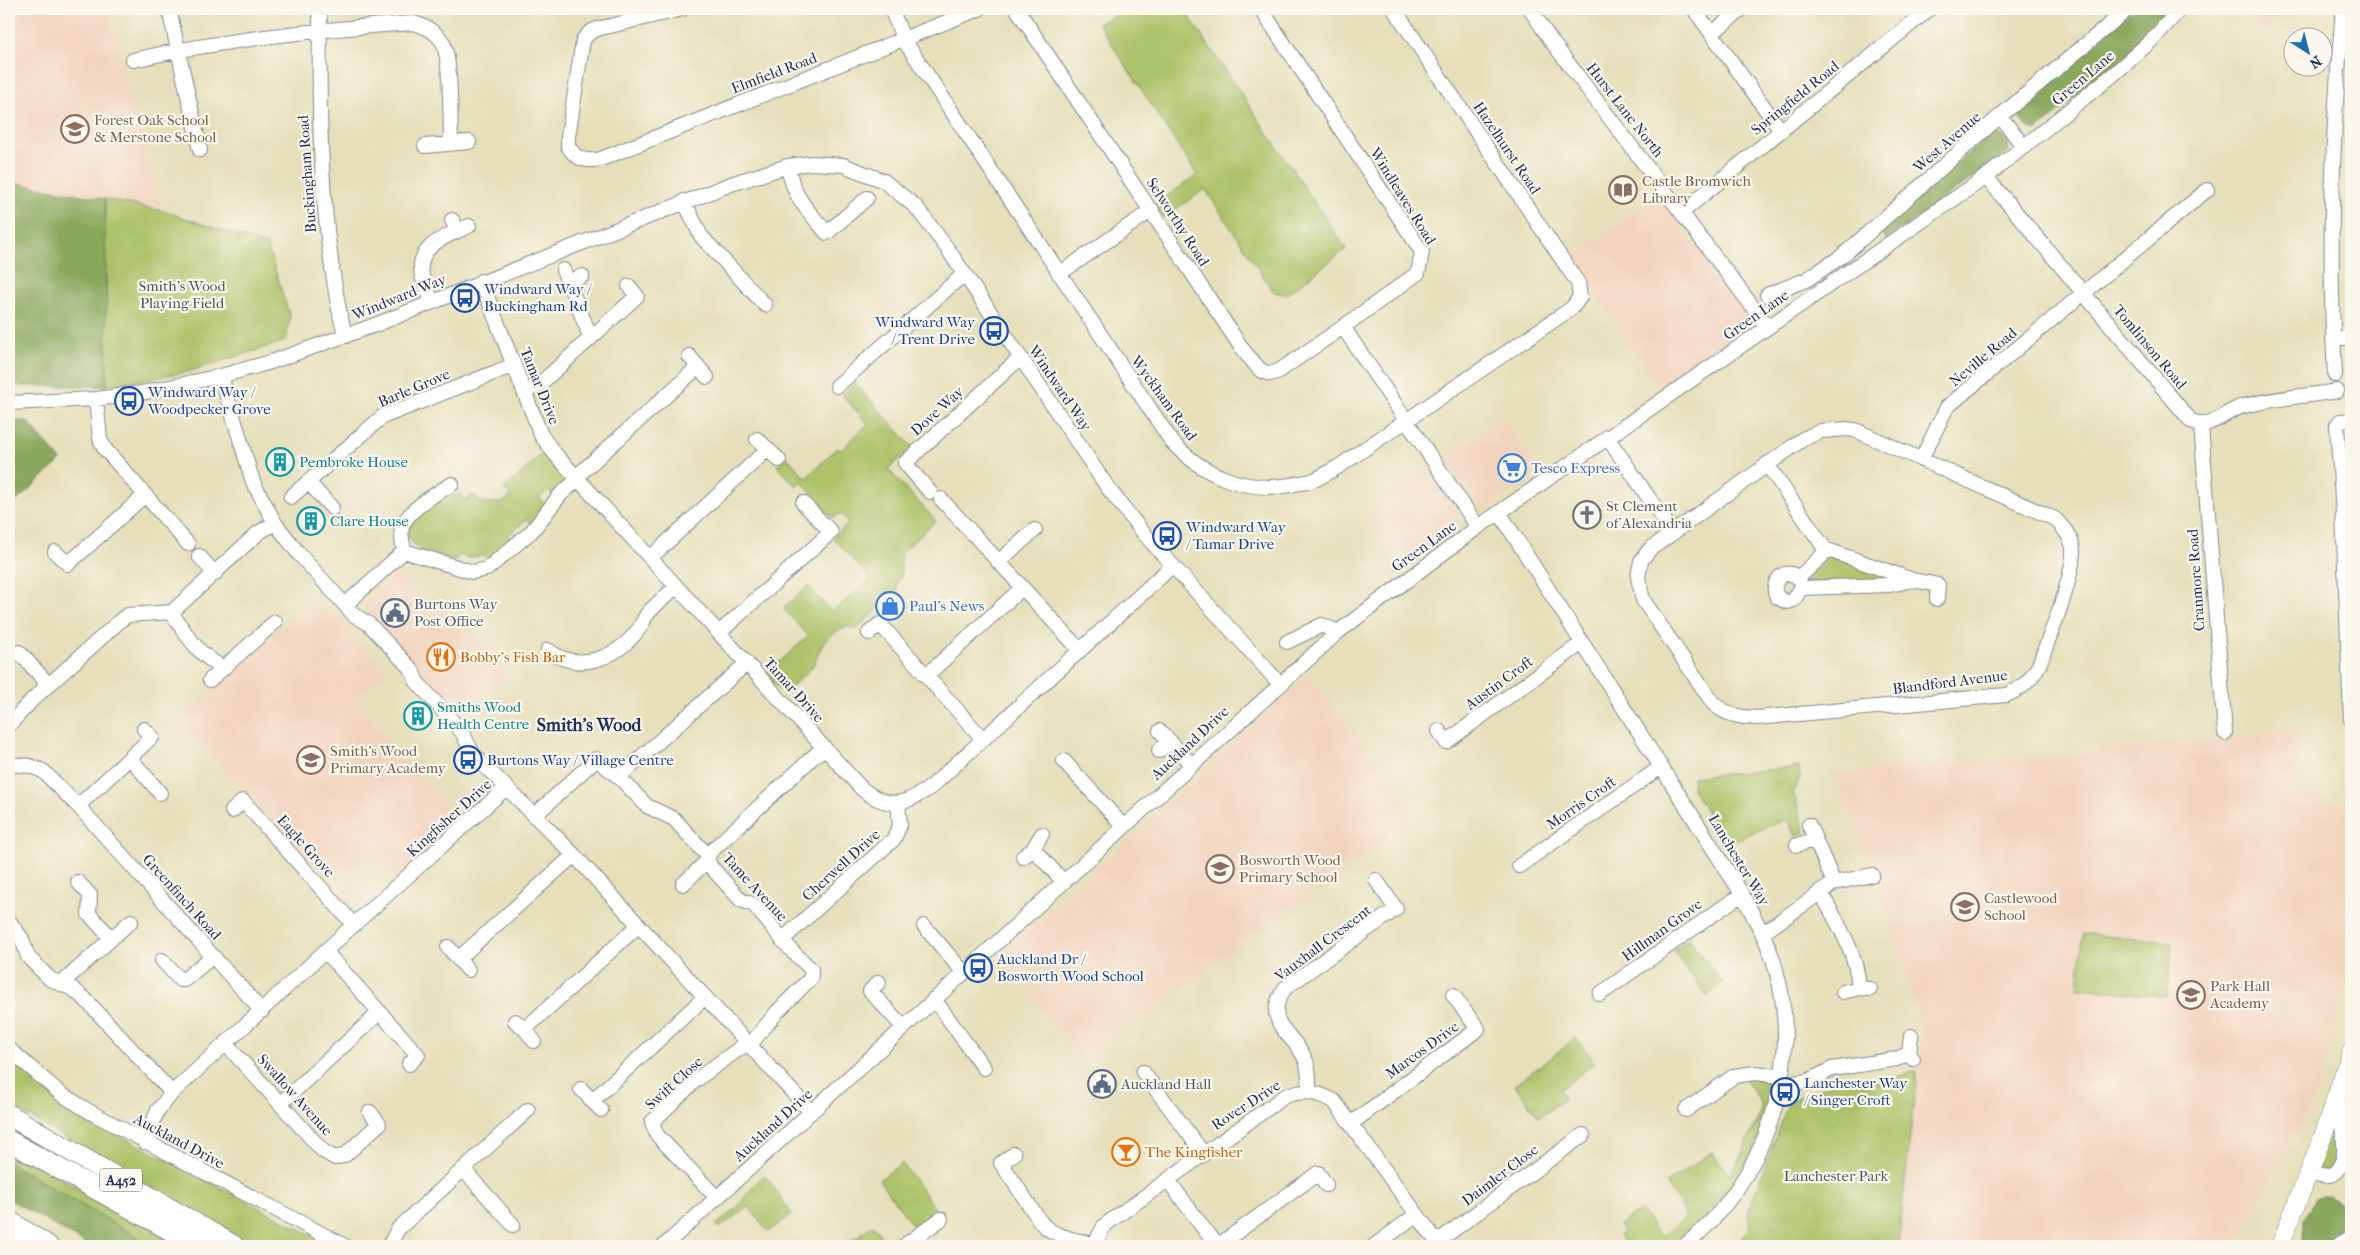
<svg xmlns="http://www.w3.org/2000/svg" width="2360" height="1255" font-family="'IM FELL French Canon',serif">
	<rect width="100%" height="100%" fill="#fbf7ec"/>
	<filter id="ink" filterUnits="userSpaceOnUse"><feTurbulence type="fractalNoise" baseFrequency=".02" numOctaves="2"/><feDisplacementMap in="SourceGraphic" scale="10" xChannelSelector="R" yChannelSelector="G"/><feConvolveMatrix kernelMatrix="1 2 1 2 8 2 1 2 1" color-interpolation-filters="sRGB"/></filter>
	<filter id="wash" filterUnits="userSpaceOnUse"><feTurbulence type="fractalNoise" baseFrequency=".0096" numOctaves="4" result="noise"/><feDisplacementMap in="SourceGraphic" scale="20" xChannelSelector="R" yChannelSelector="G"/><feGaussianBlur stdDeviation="1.12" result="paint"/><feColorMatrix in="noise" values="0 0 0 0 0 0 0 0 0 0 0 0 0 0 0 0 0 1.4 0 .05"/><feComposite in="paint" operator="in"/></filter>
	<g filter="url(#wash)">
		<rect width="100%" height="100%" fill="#e6dfba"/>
		<!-- built -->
		<path fill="#f2d4be" d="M9,9H107L163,211L9,182Z
			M2238,9H2280L2268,35Z
			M1658,196L1747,317L1718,348L1660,389L1571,257Z
			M1502,418L1541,470L1483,511L1444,458Z
			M1430,467L1458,509L1457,525L1404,565L1364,512Z
			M396,573L423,603L446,607L508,672L459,720L423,681L421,671L362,607Z
			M309,606L333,614L387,672L354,700L459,822L397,879L371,853L333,886L180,721Z
			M1309,674L1416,817L1081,1061L1003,954Z
			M2299,729L2292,795L2351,803V941L2337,1025L2315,1098L2236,1246H1898L1923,1026L1893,931L1836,774L2059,756Z"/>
		<!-- green -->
		<path fill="#acc267" stroke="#647862" d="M1132,9H1184L1346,249L1286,295L1273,291L1205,189L1163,218L1154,205L1197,175L1098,23Z
			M105,199L163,211L267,245L290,317L286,341L187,372L107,386Z
			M855,383L913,448L888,469L936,521L901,553V577L898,580L897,591L856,629L846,627L837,631L823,643L813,666L784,694L765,675L808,636L783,608L808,586L832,612L871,579L833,538L849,523L841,513L833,518L801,481L796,486L777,466L787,457L806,478L837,448L841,450L868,424L842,395Z
			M543,453L568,479L553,496L548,490L539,498L544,504L531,524L526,519L508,536L512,541L490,563L484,555L469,558L458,555L456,561L419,550L407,536L409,527L436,500L438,502L452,492L455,496L460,493L466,501L473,494L480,502L502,503L511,496L504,489Z
			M1829,556L1902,580L1805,582L1807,577Z
			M1799,767L1800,778L1793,791L1805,832L1795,837L1788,819L1725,844L1692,788L1693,777Z
			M2083,934L2172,942L2167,997L2078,988Z
			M1689,938L1723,983L1707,996L1673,950Z
			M1576,1038L1595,1063L1559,1090L1565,1098L1539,1118L1515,1085Z
			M9,1056L111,1131L333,1246H253L9,1105Z
			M1913,1071L1917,1072L1898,1246H1736L1750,1227L1748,1212L1789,1101L1839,1081L1867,1084L1885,1082Z
			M1744,1077L1772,1081C1769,1146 1723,1204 1676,1246H1627L1619,1235L1623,1232L1619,1225L1641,1210L1660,1237L1686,1218L1682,1208L1666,1183L1712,1152L1729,1174L1738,1162L1761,1112V1103Z
			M2334,1125C2342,1133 2336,1158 2332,1169L2320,1171L2318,1164Z
			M9,1151L188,1246H153L9,1163Z
			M902,1163L938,1212L915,1229L879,1180Z
			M765,1175L792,1214L768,1232L748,1206L719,1228L716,1225L737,1208L753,1186Z
			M873,1225L888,1246H845Z"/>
		<!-- forest -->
		<path fill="#89a85c" stroke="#526c5d" d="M2135,9H2173L2143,42L2036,131C2024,126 2018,121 2020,107Z
			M1989,136H2002L2008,143L2009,151L1887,240L1879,229Z
			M9,182L105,199L107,386H9Z
			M9,421H27L61,460L9,508Z
			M9,1163L153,1246H90L9,1199Z
			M2329,1196L2344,1206L2351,1204V1231L2325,1246H2300L2303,1242L2304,1220L2315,1198Z"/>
	</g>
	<g filter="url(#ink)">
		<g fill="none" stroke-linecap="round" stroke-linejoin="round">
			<defs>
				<path id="minor" d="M169,9L200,150
					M320,9C319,96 319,182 332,268C336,291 338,314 346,336
					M682,9L597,29L589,33L583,40L568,137V146C576,160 586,162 601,159L979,9
					M891,9L904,40L1172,442C1203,475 1245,493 1291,485C1298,483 1307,483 1314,480C1322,477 1330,471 1338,467L1572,308L1580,297L1578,283L1394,9
					M1017,9L1243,350L1260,370L1270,374L1279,371L1343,327
					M1261,9L1422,252L1418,273L1343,327L1478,527
					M1530,9L1552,42L1768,327
					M1694,9L1781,131
					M1712,33L1742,9
					M133,60C225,39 319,29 413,23C425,26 435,31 442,41C452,57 450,121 451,143
					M2000,116L2024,147
					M425,146L469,142
					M788,166C794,199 805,207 827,233L867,198
					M1986,177L2191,421C2213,430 2224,411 2244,406C2274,398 2307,396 2337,391
					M684,201L701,236L765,305
					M1682,212L1929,9
					M452,220L457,231
					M563,270L591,338
					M1059,274L1152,210
					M481,281L541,435L555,454L862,789C888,810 905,805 931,787L1172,566
					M568,282L582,276
					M1767,295L1806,280L1842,256L2000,116L2128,9
					M432,301C429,293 425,286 423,279C412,247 446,236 469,226
					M2333,338H2351
					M689,356L707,377
					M2335,375C2328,252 2332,131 2343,9
					M221,376L253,482L275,523L299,554L354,615L369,624L412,670L417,682L462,732L473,754L574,855L811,1112
					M837,386L964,274
					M525,392L540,384L637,296L629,286
					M96,399L100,439L104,448L188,544
					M9,403L96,399L141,393L221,376L271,362L375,325L731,184L788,166L812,163L843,165L884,181L916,207L947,248L1108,488L1145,535L1280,684
					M2201,425L2225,733
					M1846,429L1855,430L2055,519C2062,526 2069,534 2072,544C2079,566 2048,640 2039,665C2031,680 2022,689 2006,695L1756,718C1739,717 1726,715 1713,703L1643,600L1638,577L1641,561L1649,550L1803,439L1821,431Z
					M1607,437L1673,533
					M757,439L779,460
					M1921,460L1947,407L2207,190
					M1767,464L1825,549L1913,580L1890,585L1801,588L1794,600L1787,602L1777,597C1769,583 1785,565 1798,578L1822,556L1825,549
					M576,477L698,367
					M308,482L332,508
					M930,492L905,463L1020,358
					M291,497L382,417L514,365
					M941,499L1079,649
					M1499,512L1742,894C1755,919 1769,943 1776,970C1804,1069 1764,1183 1684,1246
					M404,551C403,543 400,534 402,527C406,511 438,492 452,484
					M55,552L68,564L144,496
					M199,556L215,574
					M650,558L768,449
					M998,562L1035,530
					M1913,580L1938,585L1937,599
					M345,605L404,551L473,572L487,569L532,531L560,495L578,479
					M172,612C175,620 194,645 200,651C207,658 215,662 222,669
					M720,632L831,532L803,503
					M869,633L880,624L983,739
					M1287,642L1322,625L1338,632
					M548,650C578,673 616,659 638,630C642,625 644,618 648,613C656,604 667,595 676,587
					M19,652L49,685
					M927,675L1021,589
					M210,680L275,622
					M2351,719L2343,513L2337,425L2340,421L2351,420
					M9,725L32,700L122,619L128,615L172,612L258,533L275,523
					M1160,731L1191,764
					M1439,731L1446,742L1582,643
					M1159,751L1170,741
					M130,758L160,793
					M1064,761L1124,827
					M9,764L30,766L43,771L78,806L262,1011
					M619,777L747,663
					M78,806L152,737L144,729
					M232,811L243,801L354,925
					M534,816L596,759L619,777L647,806L674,819L707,855L710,866L741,900L754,905L792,951L811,969V978L777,1012L750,1045
					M1809,825L1834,883
					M1797,845L1814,840
					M1033,849L1064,882
					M707,855L824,747
					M1023,857L1033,849L1042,834
					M1519,866L1661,767
					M78,882L90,895L89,914L111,938
					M683,884L708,860
					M1820,891C1837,923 1857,952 1859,988L1870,989
					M9,921L22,939L28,957L50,979L73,989L85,999L172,1093
					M924,926L964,973
					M1763,933L1834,883L1872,875
					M782,940L894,839L900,825L898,803
					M448,947L468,970
					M325,951L418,1055L409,1064
					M458,959L574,855
					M162,960L180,980H184L213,956
					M879,982L870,991L904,1028
					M61,984L131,921
					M1843,992L1859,988
					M1600,994L1742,894
					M934,999L984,1068
					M515,1021L525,1029L534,1041
					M525,1029L639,925
					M1911,1036L1909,1053L1913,1059
					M226,1044L323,1151L335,1158L345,1155L379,1124L370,1112
					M9,1049L61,1094L92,1113L345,1246
					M1143,1072L1203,1153
					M1780,1085L1808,1081L1832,1069L1897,1059L1909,1053
					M581,1089L601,1110
					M1309,1092C1309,1081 1310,1072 1306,1061C1295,1032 1260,1025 1285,988L1396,909L1376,880
					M592,1101L705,997
					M281,1103L380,1012
					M1686,1110L1734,1076L1755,1073L1781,1076
					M1352,1123L1478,1029L1453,995
					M144,1142L158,1110L172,1093L360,919L506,788
					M1014,1154L1001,1163L1042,1224C1057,1238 1075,1240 1094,1244
					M463,1169L513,1225
					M2308,1174C2317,1174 2329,1178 2336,1172C2352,1160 2340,1117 2337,1100
					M1168,1180L1207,1233L1220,1246
					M717,1198L657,1135L652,1122L696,1080L747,1043
					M1437,1242L1583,1135
					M1219,1245L1318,1173L1326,1185
					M389,1246L398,1229L528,1110
					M664,1246L1338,632L1478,527L1986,177L2114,74L2154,38L2180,9
					M904,1246L941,1219
					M1094,1246L1104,1226L1113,1219L1285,1096C1303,1089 1317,1092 1334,1101L1440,1246
					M1374,1246L1416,1215"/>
				<path id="major" d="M2280,1246L2323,1136L2351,1052"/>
				<path id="highway" d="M9,1115L234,1246
					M9,1141L199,1246
					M9,1221L48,1246
					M9,1243L13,1246
					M2342,1246L2351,1241"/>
			</defs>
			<!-- minor casing -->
			<use href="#minor" stroke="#80878c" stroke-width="16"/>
			<!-- major casing -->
			<use href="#major" stroke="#80878c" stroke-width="19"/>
			<!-- highway casing -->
			<use href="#highway" stroke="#80878c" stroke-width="22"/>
			<!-- minor -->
			<use href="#minor" stroke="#fff" stroke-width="14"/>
			<!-- major -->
			<use href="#major" stroke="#fff" stroke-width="18"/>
			<!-- highway -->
			<use href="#highway" stroke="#fff" stroke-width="20"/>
		</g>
	</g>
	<!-- icons -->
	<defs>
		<symbol id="school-ring" viewBox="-11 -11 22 22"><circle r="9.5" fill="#fbf7ec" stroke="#8d6e63" stroke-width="1.5"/><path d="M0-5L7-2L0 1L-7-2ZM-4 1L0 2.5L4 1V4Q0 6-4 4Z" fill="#8d6e63"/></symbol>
		<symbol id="library-ring" viewBox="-11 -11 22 22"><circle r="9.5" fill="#fbf7ec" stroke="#8d6e63" stroke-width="1.5"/><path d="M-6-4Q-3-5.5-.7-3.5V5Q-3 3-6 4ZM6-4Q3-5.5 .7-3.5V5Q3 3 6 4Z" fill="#8d6e63"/></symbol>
		<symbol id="bus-ring" viewBox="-11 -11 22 22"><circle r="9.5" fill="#fbf7ec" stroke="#1a4fb4" stroke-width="1.5"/><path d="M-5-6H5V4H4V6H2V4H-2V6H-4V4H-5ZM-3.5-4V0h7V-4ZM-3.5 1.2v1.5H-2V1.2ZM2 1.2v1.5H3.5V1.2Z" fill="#1a4fb4"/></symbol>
		<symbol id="building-ring" viewBox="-11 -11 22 22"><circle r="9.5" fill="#fbf7ec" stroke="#0f9aa8" stroke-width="1.5"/><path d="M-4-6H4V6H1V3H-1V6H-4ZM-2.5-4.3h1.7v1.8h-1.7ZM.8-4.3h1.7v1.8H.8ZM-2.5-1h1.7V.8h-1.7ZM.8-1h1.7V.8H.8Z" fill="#0f9aa8"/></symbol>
		<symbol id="supermarket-ring" viewBox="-11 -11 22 22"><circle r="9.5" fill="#fbf7ec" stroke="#3f7fe0" stroke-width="1.5"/><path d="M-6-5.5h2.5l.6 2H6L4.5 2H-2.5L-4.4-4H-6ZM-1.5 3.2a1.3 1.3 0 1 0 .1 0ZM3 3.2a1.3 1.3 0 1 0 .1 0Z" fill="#3f7fe0"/></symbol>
		<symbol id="church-ring" viewBox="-11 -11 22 22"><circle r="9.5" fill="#fbf7ec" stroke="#6b7280" stroke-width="1.5"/><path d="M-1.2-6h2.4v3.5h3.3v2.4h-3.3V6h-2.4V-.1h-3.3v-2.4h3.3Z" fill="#6b7280"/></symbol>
		<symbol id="shop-ring" viewBox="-11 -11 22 22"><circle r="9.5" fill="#fbf7ec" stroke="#3f7fe0" stroke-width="1.5"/><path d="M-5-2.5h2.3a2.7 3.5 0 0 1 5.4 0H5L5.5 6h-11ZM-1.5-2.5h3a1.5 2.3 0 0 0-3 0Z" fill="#3f7fe0"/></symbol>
		<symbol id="civic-ring" viewBox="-11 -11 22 22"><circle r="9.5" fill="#fbf7ec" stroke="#5c6f8a" stroke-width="1.5"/><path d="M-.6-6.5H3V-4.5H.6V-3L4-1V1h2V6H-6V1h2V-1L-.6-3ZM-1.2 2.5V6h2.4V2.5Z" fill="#5c6f8a"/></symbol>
		<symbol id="restaurant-ring" viewBox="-11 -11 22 22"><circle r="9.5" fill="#fbf7ec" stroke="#e8710a" stroke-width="1.5"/><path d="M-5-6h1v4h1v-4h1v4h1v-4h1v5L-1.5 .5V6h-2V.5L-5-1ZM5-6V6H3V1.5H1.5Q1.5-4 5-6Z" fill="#e8710a"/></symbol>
		<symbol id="bar-ring" viewBox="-11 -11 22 22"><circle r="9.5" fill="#fbf7ec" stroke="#e8710a" stroke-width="1.5"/><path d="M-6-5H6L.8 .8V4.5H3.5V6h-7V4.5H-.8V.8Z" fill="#e8710a"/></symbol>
	</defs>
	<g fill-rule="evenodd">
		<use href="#school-ring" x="59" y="113" width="32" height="32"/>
		<use href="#library-ring" x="1607" y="174" width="32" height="32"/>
		<use href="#bus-ring" x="449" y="282" width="32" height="32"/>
		<use href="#bus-ring" x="978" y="315" width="32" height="32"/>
		<use href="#bus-ring" x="113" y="385" width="32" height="32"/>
		<use href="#building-ring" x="264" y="446" width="32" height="32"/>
		<use href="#supermarket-ring" x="1496" y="452" width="32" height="32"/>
		<use href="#church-ring" x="1571" y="499" width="32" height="32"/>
		<use href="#building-ring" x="295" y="505" width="32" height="32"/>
		<use href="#bus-ring" x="1151" y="520" width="32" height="32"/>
		<use href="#shop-ring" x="874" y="590" width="32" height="32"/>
		<use href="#civic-ring" x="379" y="597" width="32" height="32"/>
		<use href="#restaurant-ring" x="425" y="641" width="32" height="32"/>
		<use href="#building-ring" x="402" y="700" width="32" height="32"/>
		<use href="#school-ring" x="295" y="744" width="32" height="32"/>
		<use href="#bus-ring" x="452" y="744" width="32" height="32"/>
		<use href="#school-ring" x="1204" y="853" width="32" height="32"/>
		<use href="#school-ring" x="1949" y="891" width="32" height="32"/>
		<use href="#bus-ring" x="962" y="952" width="32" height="32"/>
		<use href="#school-ring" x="2175" y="979" width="32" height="32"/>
		<use href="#civic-ring" x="1086" y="1068" width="32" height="32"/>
		<use href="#bus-ring" x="1769" y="1076" width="32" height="32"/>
		<use href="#bar-ring" x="1110" y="1136" width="32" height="32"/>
	</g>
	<g text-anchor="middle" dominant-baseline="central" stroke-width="4.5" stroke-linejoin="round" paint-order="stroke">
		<!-- shield labels -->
		<rect fill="#fbf7ec" stroke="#5e6b89" stroke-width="1" x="100" y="1168.5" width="42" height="23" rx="4"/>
		<g font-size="14" font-weight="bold" fill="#1b2f5e">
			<text x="121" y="1180">A452</text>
		</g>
		<!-- street labels -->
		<g font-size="15" fill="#1b2f5e" stroke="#fbf7ec">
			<text transform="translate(774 73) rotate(-21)">Elmfield Road</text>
			<text transform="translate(2083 78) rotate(-40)">Green Lane</text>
			<text transform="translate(1795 98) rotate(-39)">Springfield Road</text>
			<text transform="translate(1625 110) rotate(52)">Hurst Lane North</text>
			<text transform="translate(1947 142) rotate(-41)">West Avenue</text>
			<text transform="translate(1507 148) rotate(56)">Hazelhurst Road</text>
			<text transform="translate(307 174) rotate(-94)">Buckingham Road</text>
			<text transform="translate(1403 196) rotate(58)">Windleaves Road</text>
			<text transform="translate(1178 222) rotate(57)">Selworthy Road</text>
			<text transform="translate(399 297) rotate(-22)">Windward Way</text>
			<text transform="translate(1756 315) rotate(-35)">Green Lane</text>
			<text transform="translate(2150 347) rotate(50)">Tomlinson Road</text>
			<text transform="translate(1983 357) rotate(-40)">Neville Road</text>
			<text transform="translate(540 386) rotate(68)">Tamar Drive</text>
			<text transform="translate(414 388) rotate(-23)">Barle Grove</text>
			<text transform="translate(1060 388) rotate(56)">Windward Way</text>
			<text transform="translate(1164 398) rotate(54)">Wyckham Road</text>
			<text transform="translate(937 411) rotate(-42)">Dove Way</text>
			<text transform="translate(1424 546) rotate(-36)">Green Lane</text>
			<text transform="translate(2196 580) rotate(-94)">Cranmore Road</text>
			<text transform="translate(1950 682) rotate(-7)">Blandford Avenue</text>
			<text transform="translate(1499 683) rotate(-36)">Austin Croft</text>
			<text transform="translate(794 690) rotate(48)">Tamar Drive</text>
			<text transform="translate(1190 743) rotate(-43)">Auckland Drive</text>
			<text transform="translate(1581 803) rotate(-35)">Morris Croft</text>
			<text transform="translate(449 818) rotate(-42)">Kingfisher Drive</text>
			<text transform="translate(306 846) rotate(48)">Eagle Grove</text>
			<text transform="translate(1739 860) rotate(59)">Lanchester Way</text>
			<text transform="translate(841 865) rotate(-42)">Cherwell Drive</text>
			<text transform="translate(755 887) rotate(47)">Tame Avenue</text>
			<text transform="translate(182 897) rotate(48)">Greenfinch Road</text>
			<text transform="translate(1662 930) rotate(-36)">Hillman Grove</text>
			<text transform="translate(1323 943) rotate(-37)">Vauxhall Crescent</text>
			<text transform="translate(1422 1050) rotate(-36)">Marcos Drive</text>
			<text transform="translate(674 1083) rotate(-42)">Swift Close</text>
			<text transform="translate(295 1095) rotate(48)">Swallow Avenue</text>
			<text transform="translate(1246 1105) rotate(-33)">Rover Drive</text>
			<text transform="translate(773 1125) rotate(-42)">Auckland Drive</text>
			<text transform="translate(179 1141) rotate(28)">Auckland Drive</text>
			<text transform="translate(1500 1175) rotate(-37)">Daimler Close</text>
		</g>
		<!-- education labels -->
		<g font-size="15" fill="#785e54" stroke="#fbf7ec" text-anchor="start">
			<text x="94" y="120">Forest Oak School<tspan x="94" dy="17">&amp; Merstone School</tspan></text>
			<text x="1642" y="181">Castle Bromwich<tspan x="1642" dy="17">Library</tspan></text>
			<text x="330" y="751">Smith's Wood<tspan x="330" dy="17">Primary Academy</tspan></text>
			<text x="1239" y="860">Bosworth Wood<tspan x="1239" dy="17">Primary School</tspan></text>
			<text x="1984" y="898">Castlewood<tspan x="1984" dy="17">School</tspan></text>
			<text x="2210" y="986">Park Hall<tspan x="2210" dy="17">Academy</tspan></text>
		</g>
		<!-- park labels -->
		<g font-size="15" fill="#465b61" stroke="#fbf7ec">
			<text x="182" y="286">Smith's Wood<tspan x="182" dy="17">Playing Field</tspan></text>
			<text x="1836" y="1176">Lanchester Park</text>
		</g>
		<!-- transit labels -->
		<g font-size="15" fill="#164399" stroke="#fbf7ec" text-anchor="start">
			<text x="484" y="289">Windward Way /<tspan x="484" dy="17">Buckingham Rd</tspan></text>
			<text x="975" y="322" text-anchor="end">Windward Way<tspan x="975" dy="17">/ Trent Drive</tspan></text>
			<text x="148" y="392">Windward Way /<tspan x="148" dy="17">Woodpecker Grove</tspan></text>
			<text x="1186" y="527">Windward Way<tspan x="1186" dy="17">/ Tamar Drive</tspan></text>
			<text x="487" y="760">Burtons Way / Village Centre</text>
			<text x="997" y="959">Auckland Dr /<tspan x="997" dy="17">Bosworth Wood School</tspan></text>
			<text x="1804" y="1083">Lanchester Way<tspan x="1804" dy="17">/ Singer Croft</tspan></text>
		</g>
		<!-- culture labels -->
		<g font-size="15" fill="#0d838f" stroke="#fbf7ec" text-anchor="start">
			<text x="299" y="462">Pembroke House</text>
			<text x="330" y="521">Clare House</text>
			<text x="437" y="707">Smiths Wood<tspan x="437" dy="17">Health Centre</tspan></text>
		</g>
		<!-- shop labels -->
		<g font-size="15" fill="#366cbe" stroke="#fbf7ec" text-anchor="start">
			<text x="1531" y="468">Tesco Express</text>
			<text x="909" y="606">Paul’s News</text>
		</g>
		<!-- worship labels -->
		<g font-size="15" fill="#5b616d" stroke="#fbf7ec" text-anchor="start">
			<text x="1606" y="506">St Clement<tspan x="1606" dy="17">of Alexandria</tspan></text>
		</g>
		<!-- service labels -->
		<g font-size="15" fill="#4e5e75" stroke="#fbf7ec" text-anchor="start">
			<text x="414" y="604">Burtons Way<tspan x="414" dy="17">Post Office</tspan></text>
			<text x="1121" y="1084">Auckland Hall</text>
		</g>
		<!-- food labels -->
		<g font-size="15" fill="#c56008" stroke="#fbf7ec" text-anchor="start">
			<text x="460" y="657">Bobby’s Fish Bar</text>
			<text x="1145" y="1152">The Kingfisher</text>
		</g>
		<!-- quarter labels -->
		<g font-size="18" font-weight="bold" fill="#1b2f5e" stroke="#fbf7ec">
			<text x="589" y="725">Smith's Wood</text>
		</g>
	</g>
	<!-- margin -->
	<rect width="2360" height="1255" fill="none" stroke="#fbf7ec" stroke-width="30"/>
	<!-- north arrow -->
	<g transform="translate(2308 52) rotate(144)"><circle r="24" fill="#fbf7ec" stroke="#a1a7b3"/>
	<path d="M0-4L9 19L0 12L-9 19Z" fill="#1f6fb2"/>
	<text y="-8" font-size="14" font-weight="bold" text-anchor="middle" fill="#1b2f5e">N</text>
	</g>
</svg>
